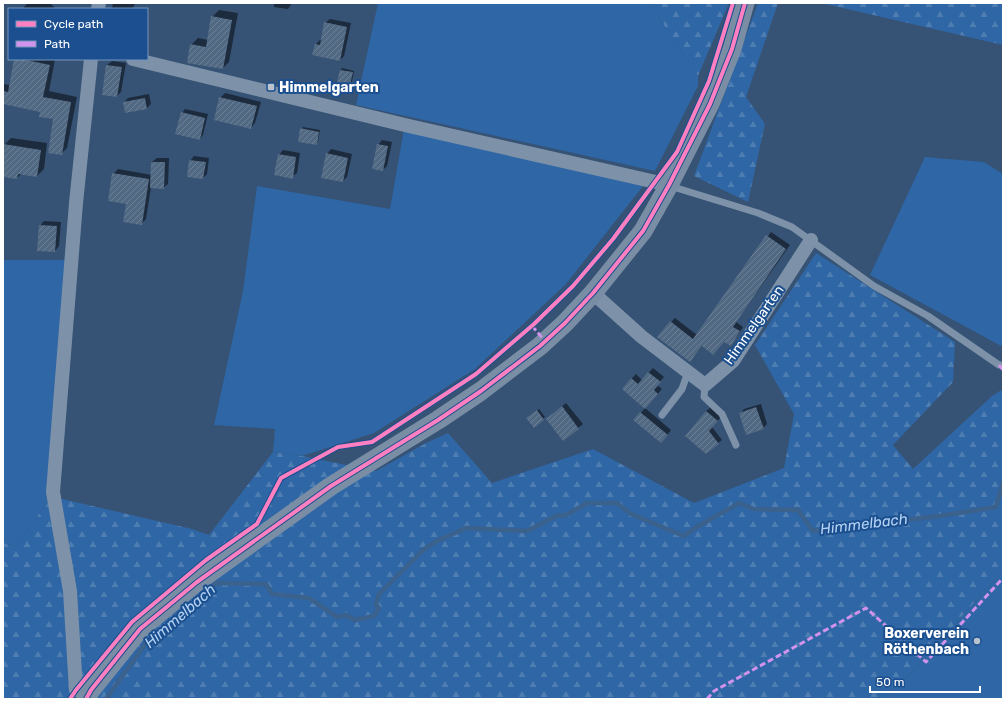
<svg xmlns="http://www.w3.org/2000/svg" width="1006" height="702" font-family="Rubik,sans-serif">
	<defs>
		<pattern id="forest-firs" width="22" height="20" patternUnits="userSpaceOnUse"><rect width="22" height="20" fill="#2f66a5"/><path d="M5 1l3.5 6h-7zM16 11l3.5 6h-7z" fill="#4e7db2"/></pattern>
		<pattern id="building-hatch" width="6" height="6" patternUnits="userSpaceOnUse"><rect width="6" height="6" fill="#526984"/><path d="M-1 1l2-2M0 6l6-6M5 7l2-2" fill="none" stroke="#6c8096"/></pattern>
	</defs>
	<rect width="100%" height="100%" fill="#365274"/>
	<!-- grass -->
	<path fill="#2f66a5" d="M378,3H649L698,76V86L655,171L356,105Z
		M404,129L643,186L566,284L475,369L374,433L302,456L273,452L275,429L214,425L243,291L257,186L390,209Z
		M925,157L984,162L1003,174V347L870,275Z
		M3,260H65L48,501L17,546L3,543Z
		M1003,571V699H887Z"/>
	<!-- forest -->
	<path fill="url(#forest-firs)" d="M649,3H729L698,76Z
		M758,3H778L746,97L765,124L748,202L694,176Z
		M821,3H1003V45Z
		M816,253L955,342L953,382L893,445L913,469L992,396L1003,389V571L887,699H3V543L17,546L48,501L58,498L192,529L209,535L273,452L302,456L376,471L426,443L448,433L492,483L593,449L694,503L784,468L794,414L755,345Z"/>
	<!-- shadow -->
	<path fill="#0007" d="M28,3H50L56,9H22Z
		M113,3H136L134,5L133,9H112Z
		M274,3H292L288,9L274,7Z
		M219,10L238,13L229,62L223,68L191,45L198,38L208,40L212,17Z
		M330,19L351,23L344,56L340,60L316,44L320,40H322L325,23Z
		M15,59H55L49,91L77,97L67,148L61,154L55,119L42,111L3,103V84L10,85Z
		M112,61L126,63L121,92L117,96L103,94L107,65Z
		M342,68L354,71L351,86L349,88L337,85L341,70Z
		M225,93L261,102L255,123L251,128L220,98Z
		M149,94L151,104L147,108L125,112L124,102L128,98Z
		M185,109L208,114L203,135L200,139L182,113Z
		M303,127L320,130L318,142L316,144L301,129Z
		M11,138L47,143L44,169L37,176L21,174L17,178L3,176L4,145Z
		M382,140L392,142L387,166L383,170L378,145Z
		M331,149L352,154L347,177L343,181L327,154Z
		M283,150L300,153L297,173L292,177L279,155Z
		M194,156L209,158L207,174L203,178L190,161Z
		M157,158H169L168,184L163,188L151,187L146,219L141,224L127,203L113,174L118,169L152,175V162Z
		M44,221L61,222L59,246L55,251L40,226Z
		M771,232L790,245L736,322L743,327L731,345L724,341L703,345L694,357L671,322L675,318L697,335Z
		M653,368L664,377L657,385L662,389L649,403L631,379L636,374L642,380Z
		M566,403L583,424L563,440L547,419Z
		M761,404L767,424L763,428L740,414L744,409Z
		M645,408L671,430L665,438L635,420Z
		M710,408L721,417L712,427L722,440L706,452V411Z
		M539,409L545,417L534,426L529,416Z"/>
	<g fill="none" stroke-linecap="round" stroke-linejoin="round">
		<!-- stream -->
		<path stroke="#3b618d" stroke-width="4.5" d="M106,699L146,643L216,583L266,584L272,594L309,598L337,617L346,615L355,620L374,616L379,608L376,605L379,594L423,550L437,541L466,528L527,531L556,516L566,515L587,503H617L631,514L684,536L695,528L739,503L754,509L798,510L813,531L939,516L996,507L1003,482"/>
	</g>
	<!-- building -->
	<path fill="url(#building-hatch)" d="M211,16L232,20L223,69L187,63L190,44L206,47Z
		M324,22L347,27L340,61L312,55L315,44L320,45Z
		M14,59H21L50,65L43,97L71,102L62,155L48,153L53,119L39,117L40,112L3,104V91L8,92Z
		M106,65L122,67L117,97L102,95Z
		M340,70L353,72L349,89L336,86Z
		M219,97L257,106L251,129L214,120Z
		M145,98L147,109L125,113L123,102Z
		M181,112L205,118L200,140L175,134Z
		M300,128L319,132L317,145L298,142Z
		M3,144L41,150L37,177L18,174L17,179L3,177Z
		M377,144L388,146L383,171L372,169Z
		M326,153L348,158L343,182L321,178Z
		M278,154L296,157L293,179L274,175Z
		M189,160L206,162L203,179L187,177Z
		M151,162H165L164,189L150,188Z
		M112,173L149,179L142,225L123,222L126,204L108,201Z
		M39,225L57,226L55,252L37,251Z
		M766,235L786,249L733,327L740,331L731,346L724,342L713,355L702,346L690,362L657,337L670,321L693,339Z
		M648,372L661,382L654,390L658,394L645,409L622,389L631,378L638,384Z
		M562,406L579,429L563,441L546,419Z
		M756,407L764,429L746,435L739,413Z
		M537,410L544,420L534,428L526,418Z
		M706,411L718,421L709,431L719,444L706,454L685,436Z
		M640,412L668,435L661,443L633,420Z"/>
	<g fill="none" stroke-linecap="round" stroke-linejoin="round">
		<!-- lane -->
		<path stroke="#7d92a8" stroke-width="7" d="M670,186L758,213L792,227L874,286L928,316L999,365H1003
			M705,385L704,397L722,414L736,445
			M662,415L682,389L688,372"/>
		<!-- street -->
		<path stroke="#7d92a8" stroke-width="14" d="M98,9L99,3
			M133,59L409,126L669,185
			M593,293L642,337L705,385L733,361L811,240
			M91,690H76L70,591L53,492L76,203L91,59"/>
		<!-- secondary -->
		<path stroke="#798da4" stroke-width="19" d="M86,699L91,690L140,629L197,582L331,486L438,420L481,391L540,346L565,323L593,293L643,231L669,185L710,104L732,49L745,3"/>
		<!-- quiet -->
		<path stroke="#d193ec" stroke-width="3" stroke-dasharray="6 3" stroke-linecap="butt" d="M532,326L545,341
			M999,365L1003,370
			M707,699L714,691L866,608L926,662L1003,578"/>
		<defs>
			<path id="cycleway" d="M70,699L76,690L132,622L206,560L257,524L281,478L338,447L372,442L476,374L534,324L573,286L613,239L677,152L709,81L733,3
				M86,699L91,690L140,629L197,582L331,486L438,420L481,391L540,346L565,323L593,293L643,231L669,185L710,104L732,49L745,3"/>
		</defs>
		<!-- cycleway casing -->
		<use href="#cycleway" stroke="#1b4f8f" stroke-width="6"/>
		<!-- cycleway -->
		<use href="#cycleway" stroke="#ff80c0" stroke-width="4"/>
	</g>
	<!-- markers -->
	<g fill="#b9c2ce" stroke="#1b4f8f" stroke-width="1.5">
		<rect x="267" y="83" width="8" height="8" rx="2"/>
		<circle cx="977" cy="641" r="4"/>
	</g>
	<g text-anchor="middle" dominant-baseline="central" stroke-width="4" stroke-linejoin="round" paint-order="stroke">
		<!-- poi labels -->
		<g font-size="14" font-weight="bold" fill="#fff" stroke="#1b4f8f" text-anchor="start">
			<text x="279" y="87">Himmelgarten</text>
			<text x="969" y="633" text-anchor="end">Boxerverein<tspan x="969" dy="16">Röthenbach</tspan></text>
		</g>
		<!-- street labels -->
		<g font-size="14" fill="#fff" stroke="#1b4f8f">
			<text transform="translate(754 325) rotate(-55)">Himmelgarten</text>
		</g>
		<!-- water labels -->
		<g font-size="15" font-style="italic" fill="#b5d3f5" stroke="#1b4f8f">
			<text transform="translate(864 524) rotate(-7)">Himmelbach</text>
			<text transform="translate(180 616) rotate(-41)">Himmelbach</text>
		</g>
	</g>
	<!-- border -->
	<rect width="1006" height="702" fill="none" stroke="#ffffff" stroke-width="8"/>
	<!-- legend -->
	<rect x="8" y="8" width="140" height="52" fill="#1b4f8f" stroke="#7695bc"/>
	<rect x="16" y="21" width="20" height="6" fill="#ff80c0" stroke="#7695bc"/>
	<text x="44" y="28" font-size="12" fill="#ffffff">Cycle path</text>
	<rect x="16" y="41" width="20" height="6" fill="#d193ec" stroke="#7695bc"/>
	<text x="44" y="48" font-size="12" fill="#ffffff">Path</text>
	<!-- scale -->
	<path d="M870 686v6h110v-6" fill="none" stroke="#ffffff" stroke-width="2"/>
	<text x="876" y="686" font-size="12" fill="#ffffff" stroke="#1b4f8f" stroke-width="3" paint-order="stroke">50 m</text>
</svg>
